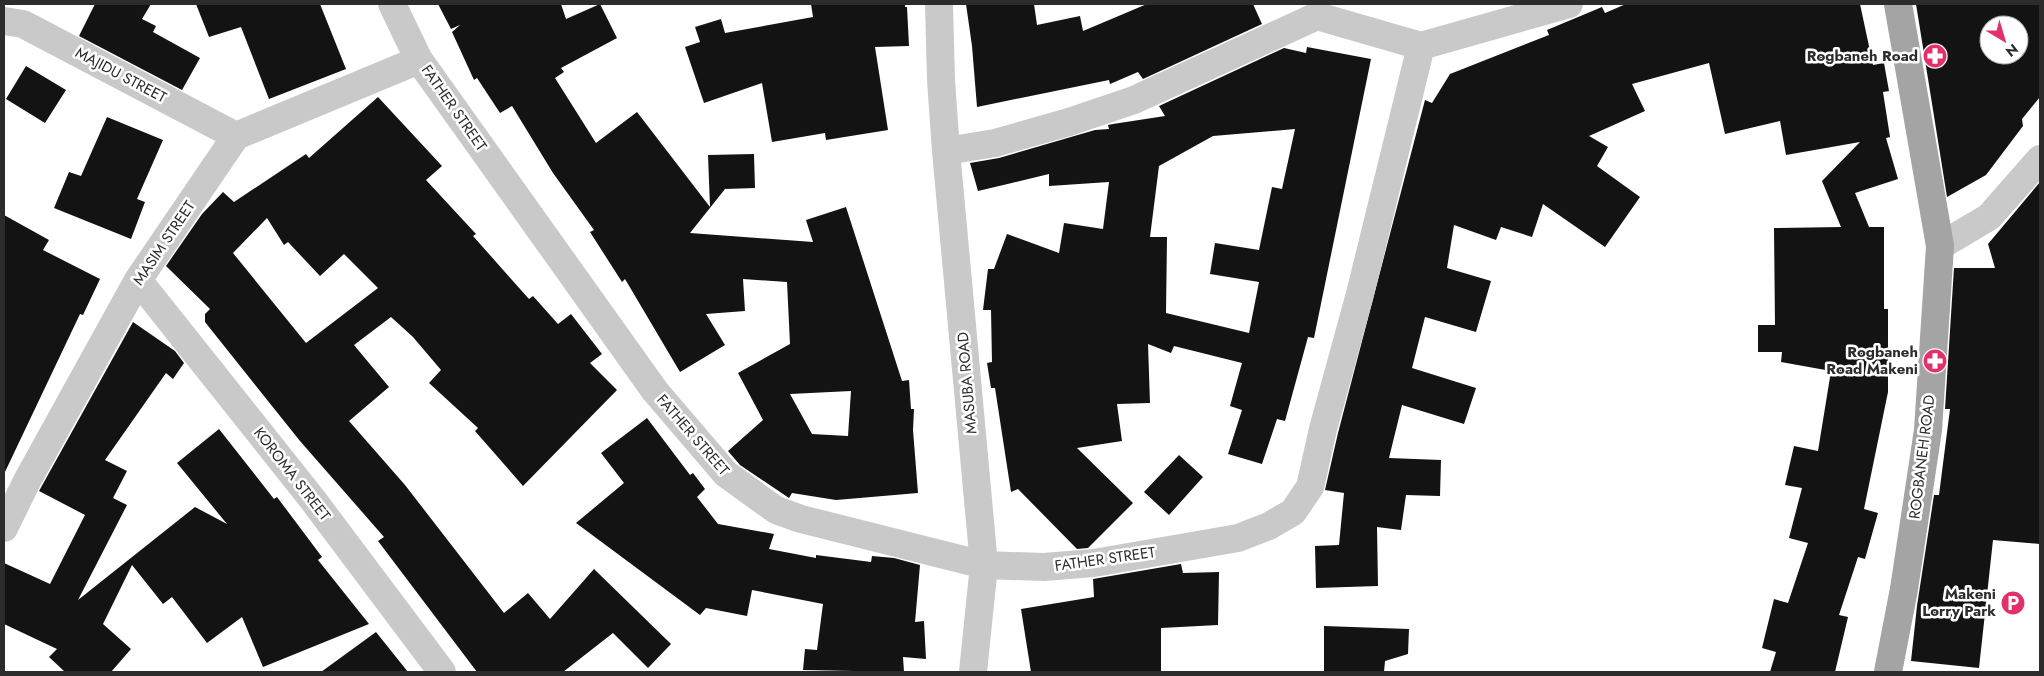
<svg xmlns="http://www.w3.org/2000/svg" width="2044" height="676" font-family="Jost,sans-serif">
	<rect width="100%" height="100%" fill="#fff"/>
	<!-- building -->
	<path fill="#131313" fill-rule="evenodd" d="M95,4H151L142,19L156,26L153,32L200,58L182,90L79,36Z
		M196,4H320L346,69L269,99L241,27L209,37Z
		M438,4H561L566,19L600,4L617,38L561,68L564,72L555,78L596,143L637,112L710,207L708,155L754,154L755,188L725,189L690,233L813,242L806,220L846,207L902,381L909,380L911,409H914L913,430L918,493L836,500L792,493L789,498L740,465L728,451L763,420L738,373L790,344L787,282L743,279L745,311L706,314L725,345L680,372L625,279L622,282L590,232L594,230L553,173L512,106L500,113L477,78L474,80L452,32L460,25L451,29ZM851,391L848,436L812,434L790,394Z
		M811,4H905V7H907L909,46L875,47L888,130L826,140L825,133L772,142L762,83L704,103L685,47L700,42L695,27L721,19L725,33L813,17Z
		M966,4H1034L1037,25L1080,16L1083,31L1147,4H1253L1262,24L1143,79L1138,72L1110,84L1109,80L977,107L972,46Z
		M1626,4H1860L1873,65L1884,63L1889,91L1883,92L1890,137L1886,138L1898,179L1855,193L1869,227H1884V309H1888V392L1864,509L1878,513L1865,559L1858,557L1839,615L1848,617L1835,672H1770L1776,652L1762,648L1774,599L1788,603L1808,543L1789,538L1802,488L1785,485L1794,446L1818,451L1831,371L1781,362L1782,352H1758V325H1775L1774,228L1841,227L1822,181L1860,142L1786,155L1780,121L1725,134L1709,63L1632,84L1645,111L1589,136L1608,147L1597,166L1640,197L1605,247L1543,204L1532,237L1501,227L1496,240L1454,225L1447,268L1491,281L1476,332L1425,317L1412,368L1476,388L1464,424L1402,405L1389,458L1441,460L1440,496L1406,495L1401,530L1377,527L1378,586L1316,588L1315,546L1339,545L1344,493L1325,490L1338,433L1425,100L1432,103L1450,74L1549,35L1547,30L1602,7L1605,13Z
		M1916,4H2040V97L2022,119L2023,126L1986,175L1947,197ZM1989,25H2019V55H1989Z
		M1307,47L1371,59L1314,338L1308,337L1285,421L1277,419L1262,464L1228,454L1242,410L1230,406L1242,363L1174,346L1171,353L1148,344L1150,403L1117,404L1122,441L1077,448L1133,503L1088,548L1077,549L1018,489L1011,492L995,388H991L987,363L992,362L991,310H983L988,269H994L1007,234L1059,253L1064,223L1103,229L1109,182L1049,186V174L978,191L970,163L999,158L1095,130L1109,129L1108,125L1113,124L1165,116L1159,106L1284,48L1306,53ZM1295,129L1282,189L1272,187L1259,250L1215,243L1210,274L1259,282L1249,333L1166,313L1167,237H1150L1159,166L1213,136Z
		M26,66L66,90L45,123L6,99Z
		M378,97L442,166L426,180L476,234L473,236L529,299L533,296L558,324L571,314L602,354L590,363L617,390L523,486L475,431L478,428L429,383L441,370L413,337L391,317L354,345L389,387L349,421L405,485L504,613L528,593L550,619L594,569L671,644L648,668L613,633L563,672H477L378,541L384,537L300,441L205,322V314L210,309L166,266L202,214L223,192L234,202L306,154L309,158ZM267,218L284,245L288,242L320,276L344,254L378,288L306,343L233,253Z
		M107,117L163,140L137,199L145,202L131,239L54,208L69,172L81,176Z
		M2040,182V544L1993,540L1979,668L1911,661L1917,606L1934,495H1939L1950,409H1945L1954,268H1995L1988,244Z
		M4,215L49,240L43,250L100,279L83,315L80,314L4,474Z
		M133,322L175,351L184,363L173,379L166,373L105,460L127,471L113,498L127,505L78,600L195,507L227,524L177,463L219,429L274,499L277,497L322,557L318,560L369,624L263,667L242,617L207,643L172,597L163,604L132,565L103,624L131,649L111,672H65L49,657L57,649L4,624V563L50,584L85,515L39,491Z
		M647,418L690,475L693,473L705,489L697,497L718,524L774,534L769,549L816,558V555L871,562L872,556L894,558L920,565L915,622L924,621L926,659L903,657L904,672L803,670L805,649L817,650L823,604L752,590L747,616L706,608L700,615L576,523L624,483L601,453Z
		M1179,455L1203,477L1169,515L1144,492Z
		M1181,564L1183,573L1219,572L1218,625L1161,628V672H1031L1021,609L1094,597L1093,579Z
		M1324,626L1409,629L1408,654L1385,661L1384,672H1324Z
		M376,632L408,672H321Z"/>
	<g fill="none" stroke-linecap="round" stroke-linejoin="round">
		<!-- street -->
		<path stroke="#c9c9c9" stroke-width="28" d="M392,4L419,60L655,391L726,474L776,510L801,519L984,565L1044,567L1094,563L1238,538L1269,526L1293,512L1310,487L1323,429L1360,294L1421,46
			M939,4L941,80L946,151L984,565L973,672
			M4,21L23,24L236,136
			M946,151L995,143L1069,122L1134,100L1317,16L1421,46L1569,4
			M1940,246L1989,217L2040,159
			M138,280L313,500L442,672
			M4,528L28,479L138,280L236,136L419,60"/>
		<!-- primary -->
		<path stroke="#a4a4a4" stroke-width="28" d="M1888,672L1904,589L1928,430L1940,246L1898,4"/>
	</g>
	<!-- icons -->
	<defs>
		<symbol id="pharmacy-disc" viewBox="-11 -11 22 22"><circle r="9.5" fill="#e2306b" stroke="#fff"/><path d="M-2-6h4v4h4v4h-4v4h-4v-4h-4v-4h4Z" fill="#fff"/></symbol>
		<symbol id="parking-disc" viewBox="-11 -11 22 22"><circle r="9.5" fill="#e2306b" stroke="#fff"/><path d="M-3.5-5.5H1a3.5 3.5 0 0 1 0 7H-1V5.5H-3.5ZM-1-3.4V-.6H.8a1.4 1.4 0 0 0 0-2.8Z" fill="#fff"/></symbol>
	</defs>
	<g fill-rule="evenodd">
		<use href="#pharmacy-disc" x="1921" y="42" width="28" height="28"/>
		<use href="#pharmacy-disc" x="1921" y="347" width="28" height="28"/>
		<use href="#parking-disc" x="1999" y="589" width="28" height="28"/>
	</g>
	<g text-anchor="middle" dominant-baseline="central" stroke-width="5" stroke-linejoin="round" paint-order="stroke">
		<!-- poi labels -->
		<g font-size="15" font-weight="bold" fill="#2c2c2c" stroke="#fff" text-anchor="end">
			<text x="1918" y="56">Rogbaneh Road</text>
			<text x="1918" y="352">Rogbaneh<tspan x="1918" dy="17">Road Makeni</tspan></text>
			<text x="1996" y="594">Makeni<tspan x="1996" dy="17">Lorry Park</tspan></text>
		</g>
		<!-- street labels -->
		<g font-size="15" fill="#2c2c2c" stroke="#fff">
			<text transform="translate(121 75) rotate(28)">MAJIDU STREET</text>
			<text transform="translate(454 108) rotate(55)">FATHER STREET</text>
			<text transform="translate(164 243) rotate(-56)">MASIM STREET</text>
			<text transform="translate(967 383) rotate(-95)">MASUBA ROAD</text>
			<text transform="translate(693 435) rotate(49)">FATHER STREET</text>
			<text transform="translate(1922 457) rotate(-83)">ROGBANEH ROAD</text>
			<text transform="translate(292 474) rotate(52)">KOROMA STREET</text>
			<text transform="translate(1105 559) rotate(-8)">FATHER STREET</text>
		</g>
	</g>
	<!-- border -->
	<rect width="2044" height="676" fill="none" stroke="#2c2c2c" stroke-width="10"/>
	<!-- north arrow -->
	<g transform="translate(2004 40) rotate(142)"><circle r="24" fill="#ffffff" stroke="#ababab"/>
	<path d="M0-4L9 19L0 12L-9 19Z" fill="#e2306b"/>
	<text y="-8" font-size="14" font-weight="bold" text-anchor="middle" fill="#2c2c2c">N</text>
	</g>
</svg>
